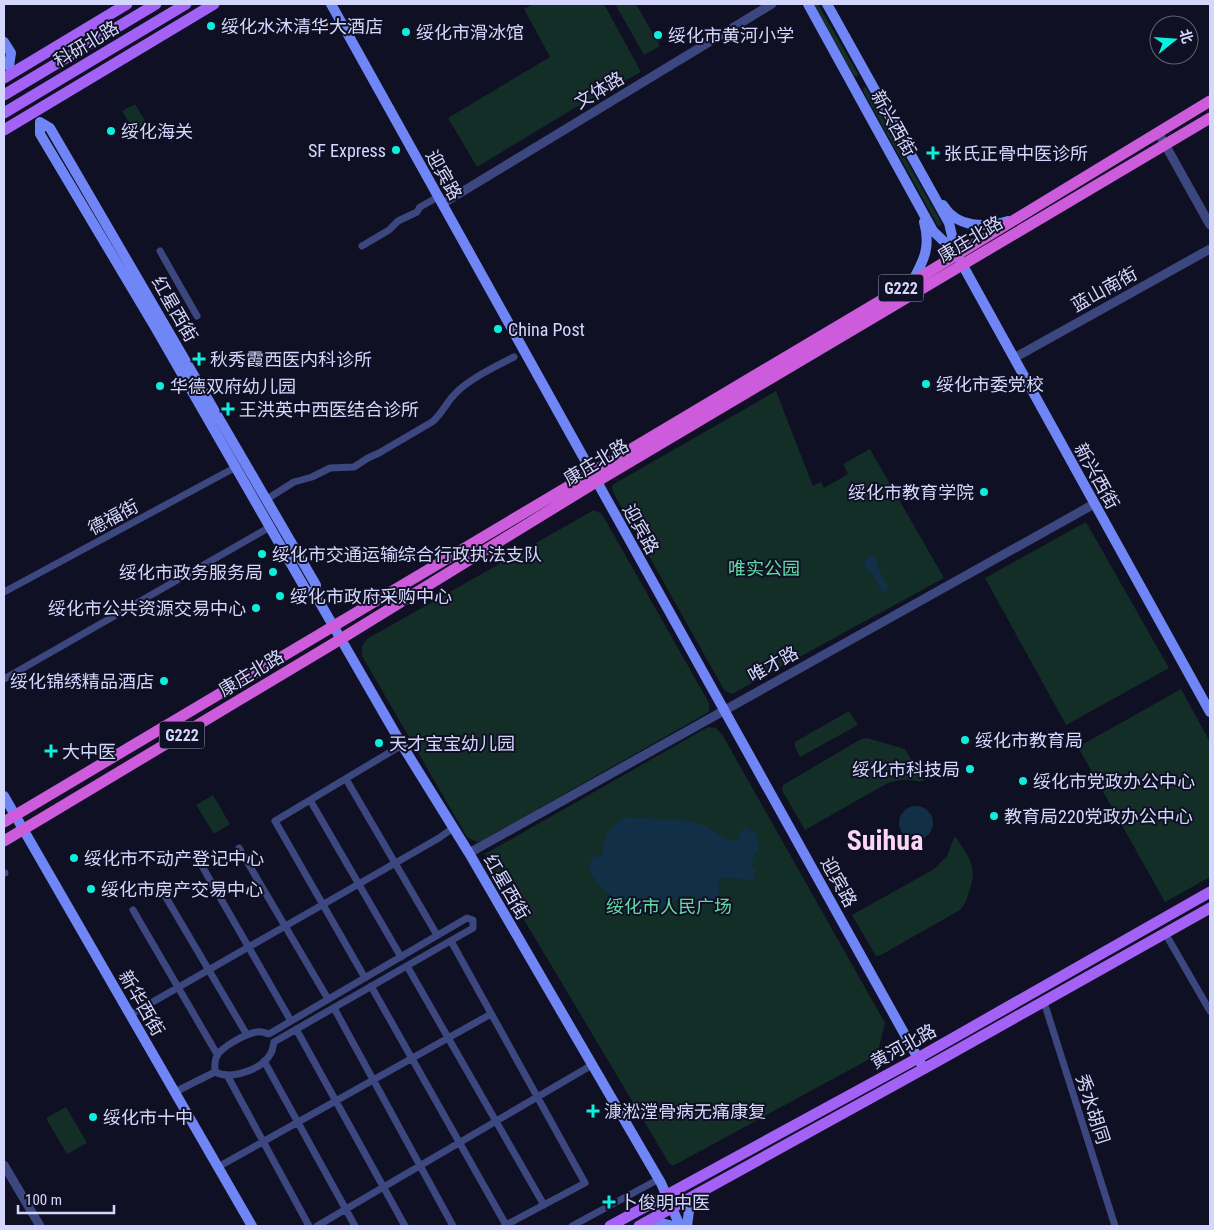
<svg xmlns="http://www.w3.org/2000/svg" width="1214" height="1230" font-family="'Roboto Condensed','Noto Sans SC',sans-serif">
	<rect width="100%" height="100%" fill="#0f1023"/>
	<!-- green -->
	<path fill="#132d27" d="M533,4H604L641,72L578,106L477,167L448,118L550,57L524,9Z
		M615,4H636L660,46L644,55Z
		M815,4H818L858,74V76H854L814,5Z
		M864,87L866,88L942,224L940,226H938L863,91Z
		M135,104L148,126L135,133L122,111Z
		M776,391L813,486L821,482L824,488L848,474L843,464L870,449L944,578L732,694L725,691L723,688L613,492L612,487L614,484Z
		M594,510L602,514L709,703V712L481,841L477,842L467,837L362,656V646L367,639Z
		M1086,522L1169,668L1066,725L985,578Z
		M1181,689L1210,742V877L1165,902L1078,747Z
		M849,711L858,725L800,757L795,747V742Z
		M708,727L716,728L723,736L885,1023L877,1055L673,1166L669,1163L485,854Z
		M867,738L905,749L924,781C919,782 916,781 911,780C902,779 894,781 886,784L805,830L782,790L783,785L861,739Z
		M213,795L230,824L214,834L196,805Z
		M956,837C970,860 978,865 969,892C967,899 965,905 960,910L881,955L876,956L852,915L934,869L947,856L954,838Z
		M66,1107L87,1143L67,1154L46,1118Z"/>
	<!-- water -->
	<path fill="#112f46" d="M869,556H873L877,560V566L889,588L885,592H882L870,571L865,568L864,561Z
		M899 823a17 17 0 1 1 34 0a17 17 0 1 1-34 0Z
		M626,817L689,821L704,825L721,836L733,841L738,839L740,832L746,827L757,834V842L760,847L754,855L752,866L755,870L754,882L744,879L721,878L718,882L721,905L699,902L692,896L687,895C663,905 647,926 620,907C616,904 613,899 610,895C602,886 592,880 589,867L592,857L602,856L606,835L618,821Z"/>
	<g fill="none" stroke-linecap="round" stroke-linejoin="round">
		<!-- minor -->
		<path stroke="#3d477f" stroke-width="7" d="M362,246L389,230L398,221L417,212L420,207L438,197
			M160,251L197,316
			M267,499L294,482L312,477L330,468L354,467L368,458L379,453L432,422C442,414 446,403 454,395C467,380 496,366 514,357
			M4,592L236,467
			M4,679L270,527
			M346,779L437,935
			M310,800L401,957
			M239,848L328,999
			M202,866L291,1021
			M4,873H5
			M164,894L247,1035
			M133,910L217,1054
			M1165,933L1210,1011
			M451,941L585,1183L504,1226
			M407,966L544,1205
			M365,978L275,821L402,745
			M371,986L506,1225
			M1044,1002L1115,1226
			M334,1008L453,1226
			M130,1015L439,838L453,828
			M296,1029L405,1226
			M264,1061L355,1226
			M227,1075L309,1226
			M175,1092L215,1072C231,1080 262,1070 271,1053C273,1050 273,1045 274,1042L473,928V920L467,918L269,1034C265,1033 261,1031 257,1032C247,1033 221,1047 217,1056C214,1061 215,1066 215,1072
			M218,1167L491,1014
			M317,1226L592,1065
			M572,1226L659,1179"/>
		<!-- tertiary -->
		<path stroke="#3d477f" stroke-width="9" d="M1158,132L1210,225
			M442,204L772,4
			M1014,358L1210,249
			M469,853L1094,504
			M4,1165L40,1226"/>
		<!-- secondary -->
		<path stroke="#7086f7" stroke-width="10" d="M331,4L924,1069
			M808,4L933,231L957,254L962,264L1210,712
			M827,4L949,223L956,253
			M4,42L11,53L9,66L4,62
			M40,122L50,128L316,585V596L306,590L155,327L40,134Z
			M943,205C957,228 985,228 1008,221
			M912,282C924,260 931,247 924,222
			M316,596L402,745L469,853L661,1183L680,1226
			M4,796L252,1226
			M645,1224L658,1222L673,1226
			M687,1226L689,1211L698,1194"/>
		<!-- primary -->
		<path stroke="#a361f6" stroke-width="11" d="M4,78L127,4
			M4,95L156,4
			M4,113L186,4
			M4,130L214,4
			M610,1226L918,1058L1210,892
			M639,1226L936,1062L1210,908"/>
		<!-- trunk -->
		<path stroke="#cc5cdb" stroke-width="11" d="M4,822L912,282L1210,101
			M4,841L331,645L596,482L1210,118"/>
	</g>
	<!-- markers -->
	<g fill="#0defdc" stroke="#0f1023" stroke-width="2">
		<circle cx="211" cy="26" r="5"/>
		<circle cx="406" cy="32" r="5"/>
		<circle cx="658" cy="35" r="5"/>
		<circle cx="111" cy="131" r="5"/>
		<circle cx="396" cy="150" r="5"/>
		<path d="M930.5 145.5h5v5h5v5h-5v5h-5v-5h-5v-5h5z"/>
		<circle cx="498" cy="329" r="5"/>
		<path d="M196.5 351.5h5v5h5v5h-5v5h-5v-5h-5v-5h5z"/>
		<circle cx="926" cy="384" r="5"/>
		<circle cx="160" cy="386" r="5"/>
		<path d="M225.5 401.5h5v5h5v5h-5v5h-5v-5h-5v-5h5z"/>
		<circle cx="984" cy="492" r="5"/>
		<circle cx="262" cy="554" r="5"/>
		<circle cx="273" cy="572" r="5"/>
		<circle cx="280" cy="596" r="5"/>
		<circle cx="256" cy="608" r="5"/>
		<circle cx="164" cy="681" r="5"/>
		<circle cx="965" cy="740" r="5"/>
		<circle cx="379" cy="743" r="5"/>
		<path d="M48.5 743.5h5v5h5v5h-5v5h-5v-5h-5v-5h5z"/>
		<circle cx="970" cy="769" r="5"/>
		<circle cx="1023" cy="781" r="5"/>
		<circle cx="994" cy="816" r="5"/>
		<circle cx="74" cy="858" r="5"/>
		<circle cx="91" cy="889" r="5"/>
		<path d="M590.5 1103.5h5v5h5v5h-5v5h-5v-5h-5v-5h5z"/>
		<circle cx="93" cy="1117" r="5"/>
		<path d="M606.5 1194.5h5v5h5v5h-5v5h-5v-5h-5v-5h5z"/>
	</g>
	<g text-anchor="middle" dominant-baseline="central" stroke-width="4" stroke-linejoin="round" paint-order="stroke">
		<!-- shield labels -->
		<g fill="#0f1023" stroke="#999bbc" stroke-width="1">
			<rect x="878.5" y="274.5" width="45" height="27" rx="4"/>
			<rect x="159.5" y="721.5" width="45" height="27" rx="4"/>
		</g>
		<g font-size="16" font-weight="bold" fill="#d4d7fd">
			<text x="901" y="288">G222</text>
			<text x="182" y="735">G222</text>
		</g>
		<!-- poi labels -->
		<g font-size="18" fill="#d4d7fd" stroke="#0f1023" text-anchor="start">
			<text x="221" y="26">绥化水沐清华大酒店</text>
			<text x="416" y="32">绥化市滑冰馆</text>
			<text x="668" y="35">绥化市黄河小学</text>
			<text x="121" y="131">绥化海关</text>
			<text x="386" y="150" text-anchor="end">SF Express</text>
			<text x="944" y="153">张氏正骨中医诊所</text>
			<text x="508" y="329">China Post</text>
			<text x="210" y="359">秋秀霞西医内科诊所</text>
			<text x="936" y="384">绥化市委党校</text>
			<text x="170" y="386">华德双府幼儿园</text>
			<text x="239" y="409">王洪英中西医结合诊所</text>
			<text x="974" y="492" text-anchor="end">绥化市教育学院</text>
			<text x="272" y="554">绥化市交通运输综合行政执法支队</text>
			<text x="263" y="572" text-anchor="end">绥化市政务服务局</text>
			<text x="290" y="596">绥化市政府采购中心</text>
			<text x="246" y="608" text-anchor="end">绥化市公共资源交易中心</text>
			<text x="154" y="681" text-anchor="end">绥化锦绣精品酒店</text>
			<text x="975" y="740">绥化市教育局</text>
			<text x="389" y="743">天才宝宝幼儿园</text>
			<text x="62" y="751">大中医</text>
			<text x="960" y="769" text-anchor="end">绥化市科技局</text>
			<text x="1033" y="781">绥化市党政办公中心</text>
			<text x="1004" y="816">教育局220党政办公中心</text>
			<text x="84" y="858">绥化市不动产登记中心</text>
			<text x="101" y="889">绥化市房产交易中心</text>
			<text x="604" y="1111">漮淞漟骨病无痛康复</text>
			<text x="103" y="1117">绥化市十中</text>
			<text x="620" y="1202">卜俊明中医</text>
		</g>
		<!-- street labels -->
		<g font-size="18" fill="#d4d7fd" stroke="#0f1023">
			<text transform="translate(86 44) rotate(-31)">科研北路</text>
			<text transform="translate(599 90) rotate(-31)">文体路</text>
			<text transform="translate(894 123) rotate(61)">新兴西街</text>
			<text transform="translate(444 175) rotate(61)">迎宾路</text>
			<text transform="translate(970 239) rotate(-31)">康庄北路</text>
			<text transform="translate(1104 289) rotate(-29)">蓝山南街</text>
			<text transform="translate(175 309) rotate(60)">红星西街</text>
			<text transform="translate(596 462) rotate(-31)">康庄北路</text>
			<text transform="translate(1097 476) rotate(61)">新兴西街</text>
			<text transform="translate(113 517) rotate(-28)">德福街</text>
			<text transform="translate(641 529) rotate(61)">迎宾路</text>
			<text transform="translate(773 664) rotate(-29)">唯才路</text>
			<text transform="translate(251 673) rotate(-31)">康庄北路</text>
			<text transform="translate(839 882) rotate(61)">迎宾路</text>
			<text transform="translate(507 887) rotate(60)">红星西街</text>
			<text transform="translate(142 1003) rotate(60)">新华西街</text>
			<text transform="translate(903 1046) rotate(-29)">黄河北路</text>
			<text transform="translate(1093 1109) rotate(72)">秀水胡同</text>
		</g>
		<!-- park labels -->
		<g font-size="18" fill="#64d9a6" stroke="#0f1023">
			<text x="764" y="568">唯实公园</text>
			<text x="669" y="906">绥化市人民广场</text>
		</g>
		<!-- town labels -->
		<g font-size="28" font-weight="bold" fill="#fdd6f6" stroke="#0f1023">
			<text x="885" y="840">Suihua</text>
		</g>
	</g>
	<!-- border -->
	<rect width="1214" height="1230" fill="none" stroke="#d4d7fd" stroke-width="10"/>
	<!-- north arrow -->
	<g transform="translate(1174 40) rotate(73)"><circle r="24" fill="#0f1023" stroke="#5e607a"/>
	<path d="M0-4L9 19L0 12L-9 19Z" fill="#0defdc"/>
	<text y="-8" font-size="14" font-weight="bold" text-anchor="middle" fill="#d4d7fd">北</text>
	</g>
	<!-- scale -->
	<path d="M18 1205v8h96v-8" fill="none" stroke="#d4d7fd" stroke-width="2.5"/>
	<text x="25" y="1205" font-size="15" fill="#d4d7fd" stroke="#0f1023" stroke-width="4" paint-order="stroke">100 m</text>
</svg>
